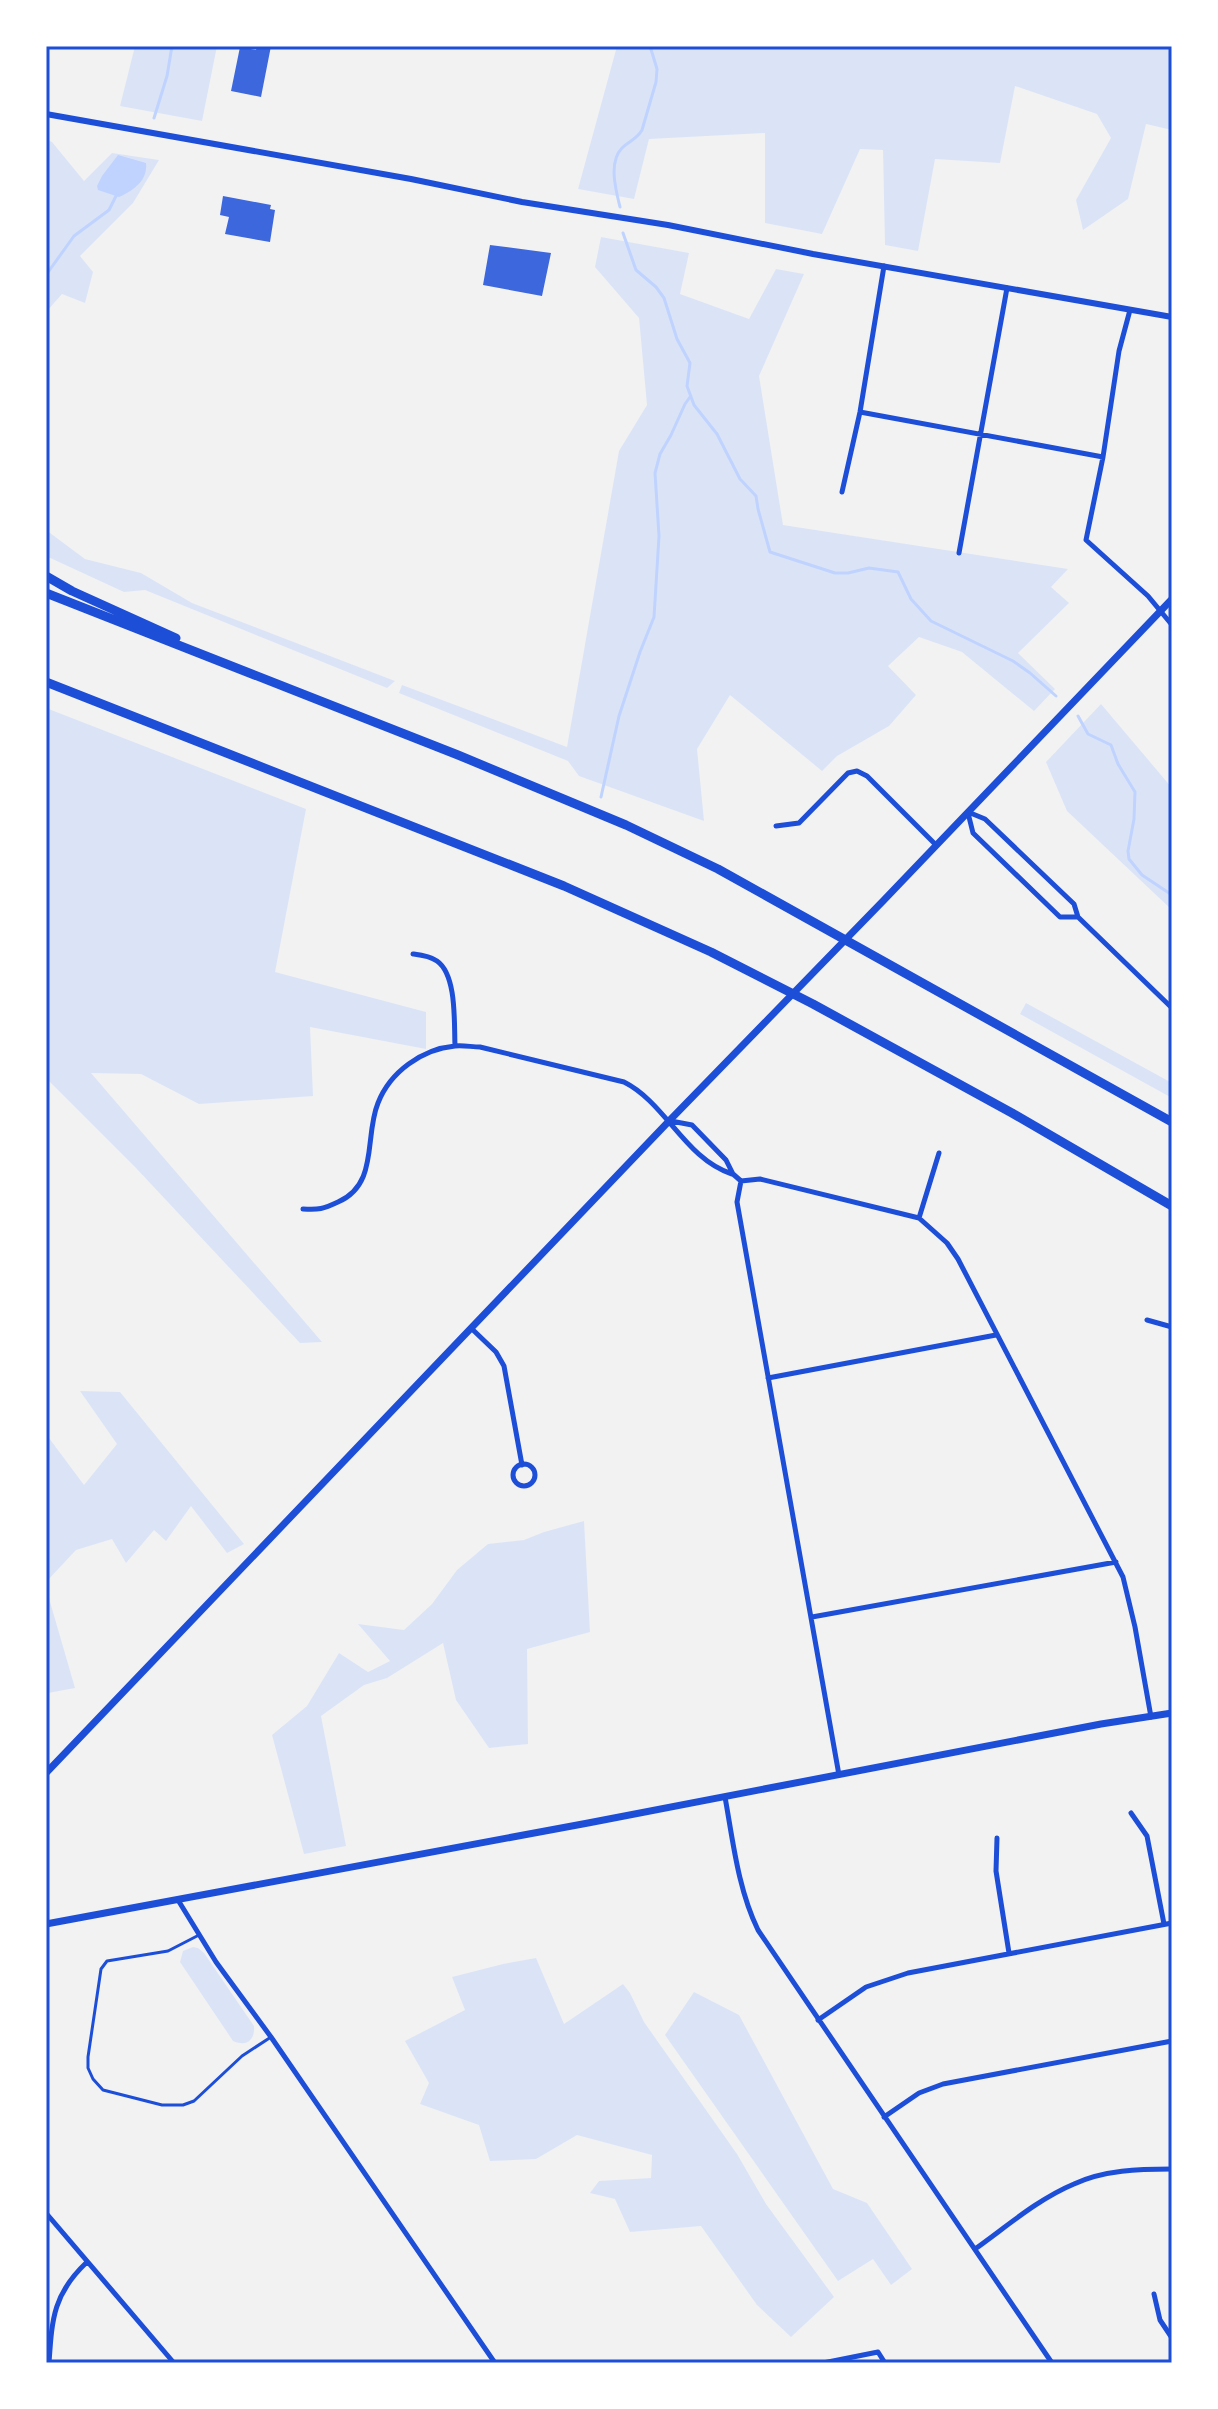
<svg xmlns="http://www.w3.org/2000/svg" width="1218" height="2409" font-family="Karla,sans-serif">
	<rect width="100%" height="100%" fill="#f2f2f2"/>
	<!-- green -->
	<path fill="#dbe4f7" d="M135,46H217L202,121L120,106Z
		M617,46H1172V130L1146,124L1128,199L1083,230L1076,200L1111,138L1097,114L1015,86L1000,163L935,159L918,251L885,245L883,150L860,149L822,234L765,223V133L649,139L634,199L578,189Z
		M46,139L52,142L84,181L112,153L159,160L133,203L80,256L93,272L85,303L62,294L46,312Z
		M601,237L689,253L680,294L749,319L776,269L804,274L759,376L783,525L1068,569L1051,587L1069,603L1018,653L1055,689L1034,711L962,652L919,637L888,666L916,695L889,726L837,756L822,771L730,695L697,749L704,821L579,776L568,761L399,693L402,685L567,747L619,451L647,405L639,318L595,267Z
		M46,530L85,559L141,573L192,603L395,681L387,688L145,590L124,592L46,556Z
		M1101,704L1172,788V910L1067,811L1046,762Z
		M46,708L306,809L275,972L426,1012V1049L310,1027L313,1096L199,1104L141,1074L91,1073L322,1342L300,1343L136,1168L46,1078Z
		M1026,1003L1172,1083V1098L1020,1014Z
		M80,1391L120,1392L244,1544L227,1553L191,1506L166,1541L154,1530L126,1563L112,1539L76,1550L46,1582V1434L84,1485L117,1444Z
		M584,1521L590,1632L527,1649L528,1744L489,1748L456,1700L443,1643L387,1678L364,1685L321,1716L346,1846L304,1854L272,1735L307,1706L339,1653L368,1672L390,1661L358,1624L404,1630L432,1604L457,1570L488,1544L524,1540L544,1532Z
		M46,1588L75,1688L48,1693H46Z
		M193,1947L198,1948L204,1953L254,2026C255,2040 247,2047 233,2041L180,1962L183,1951Z
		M536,1958L564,2024L623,1984L630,1993L644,2022L737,2154L766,2204L834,2297L791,2337L757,2305L701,2226L630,2232L615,2199L590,2193L599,2181L651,2178L652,2155L577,2135L536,2159L490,2161L479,2125L420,2104L429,2083L405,2041L465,2010L452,1977L503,1964Z
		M694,1992L739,2015L833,2189L867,2203L912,2269L891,2285L873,2259L838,2281L665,2035Z"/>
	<!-- water -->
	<path fill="#bfd3fe" d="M118,155L146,163C148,180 134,190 119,197L98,190L97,186L102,176Z"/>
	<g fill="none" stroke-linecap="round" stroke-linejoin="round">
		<!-- stream -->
		<path stroke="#bfd3fe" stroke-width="3" d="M154,118L167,76L172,46
			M620,207C616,191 608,162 622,148C629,141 637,139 642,130L656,82L657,69L650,46
			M623,233L636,270L656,287L664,298L677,339L690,363L687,386L694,405L717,434L740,479L756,496L758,509L770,552L835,573H848L869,568L898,572L911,599L931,621L1013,661L1030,673L1056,696
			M46,275L74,236L109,210L118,192
			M1078,716L1088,734L1111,745L1118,764L1135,792L1134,819L1128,851L1129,859L1142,875L1172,895
			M601,797L619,716L640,652L654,617L659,536L655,473L660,454L671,435L685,404L690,397"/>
	</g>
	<!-- building -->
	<path fill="#3d67dc" d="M257,46H271L261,97L231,91L240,47L256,50Z
		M223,196L271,205L270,209L275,210L270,242L225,234L229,217L220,215Z
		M490,245L551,253L542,296L483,285Z"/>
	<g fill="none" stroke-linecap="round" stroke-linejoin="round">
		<!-- service -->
		<path stroke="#1d4ed8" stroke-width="3" d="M199,1935L168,1951L107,1961L101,1969L88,2057V2068L93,2079L103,2090L162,2105H183L194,2101L242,2056L271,2037"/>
		<!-- minor -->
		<path stroke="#1d4ed8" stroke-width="5" d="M1130,310L1119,351L1103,457L1086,540L1148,596L1172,625
			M860,412L1103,457
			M842,492L860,412L884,266
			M959,553L1007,288
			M968,812L985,819L1074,904L1078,917L1172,1008
			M968,813L973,833L1060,917H1078
			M776,826L799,823L848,773L857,771L867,776L936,845
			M413,954C421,955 430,956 437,961C457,975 454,1023 455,1046
			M671,1121L692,1125L726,1160L733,1174L741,1181L737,1202L839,1775
			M741,1181L760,1179L919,1218L947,1243L958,1259L1123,1577L1135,1627L1151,1717
			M303,1209C319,1210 323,1209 338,1202C379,1184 364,1137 378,1103C390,1072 422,1049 455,1046C463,1045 472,1047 480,1047L624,1082C666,1103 685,1159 732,1174
			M919,1218L939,1153
			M1147,1320L1172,1327
			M472,1329L496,1352L504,1366L522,1465
			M768,1378L996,1335
			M513 1475a11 11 0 1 1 22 0a11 11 0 1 1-22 0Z
			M812,1617L1116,1562
			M725,1797C733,1841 738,1889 758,1930L1052,2363
			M1131,1813L1147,1836L1164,1924
			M997,1838L996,1871L1009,1953
			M178,1900L216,1962L271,2037L495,2363
			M818,2020L866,1987L908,1973L1172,1923
			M884,2117L919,2093L943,2084L1172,2041
			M46,2213L174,2363
			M975,2249C1006,2227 1038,2199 1074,2184C1104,2170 1139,2169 1172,2169
			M1154,2294L1160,2320L1172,2338
			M49,2363C52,2319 53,2294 87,2262
			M823,2363L878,2352L885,2363"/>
		<!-- tertiary -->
		<path stroke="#1d4ed8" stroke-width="6" d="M46,114L411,179L522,202L668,225L813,254L1172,317"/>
		<!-- secondary -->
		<path stroke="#1d4ed8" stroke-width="7" d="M46,1773L670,1120L884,900L1172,599
			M46,1924L588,1823L1101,1724L1172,1713"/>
		<!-- motorway -->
		<path stroke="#1d4ed8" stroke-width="9" d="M46,576L72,591L176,638
			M46,593L458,755L626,825L718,869L1172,1122
			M46,682L564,886L711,952L813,1004L1012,1113L1172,1206"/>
	</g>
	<!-- border -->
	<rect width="1218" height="2409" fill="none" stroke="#ffffff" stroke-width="96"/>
	<rect x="48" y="48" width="1122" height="2313" fill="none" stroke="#1d4ed8" stroke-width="3"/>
</svg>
